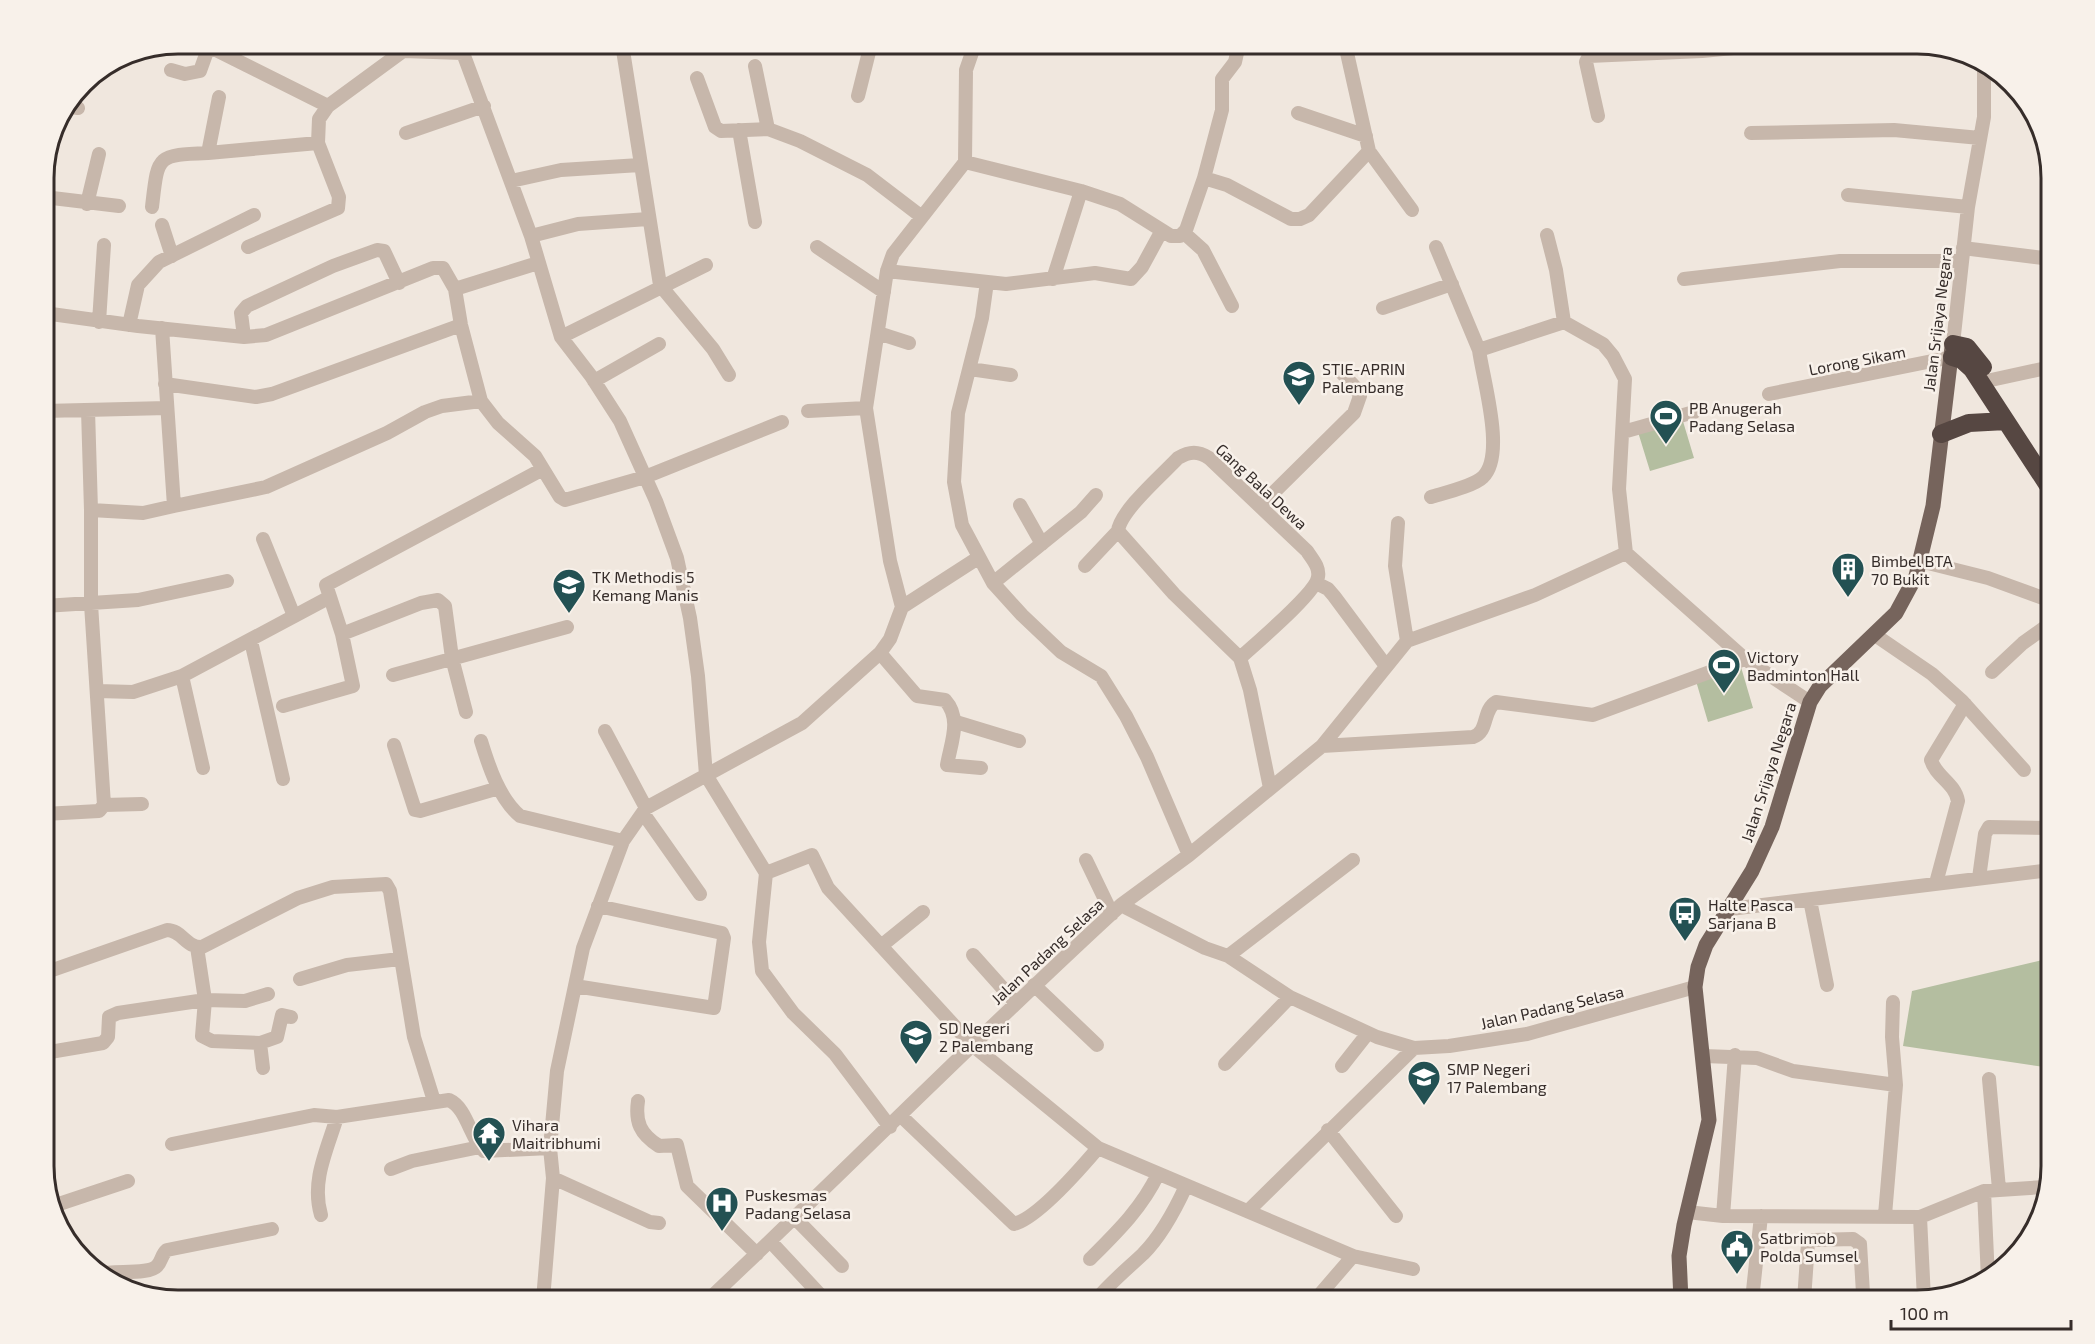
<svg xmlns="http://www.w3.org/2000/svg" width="2095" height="1344" font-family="'Exo 2',sans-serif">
	<rect width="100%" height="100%" fill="#f0e7de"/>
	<!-- green -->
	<path fill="#b4bea0" d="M1682,418L1694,458L1650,471L1638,432Z
		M1741,667L1753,708L1708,722L1696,681Z
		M2051,958V1068L1903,1046L1912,991Z"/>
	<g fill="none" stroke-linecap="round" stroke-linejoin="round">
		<!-- minor -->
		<path stroke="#c7b7ab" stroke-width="14" d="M204,44L328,106
			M464,44L463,53L531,236L561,337L591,376L620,421L656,501L677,558L690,618L698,676L706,775L766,873L759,942L762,971L793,1013L835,1054L890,1127
			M622,44L660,285L713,349L729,375
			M755,66L768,129
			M171,70L185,74L200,71L209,46
			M697,78L715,127L721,131L768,129L800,141L867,175L922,217
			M858,96L871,44
			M219,97L208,153L318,143
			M66,106L78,108
			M1298,113L1366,136
			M1598,116L1586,62L1589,56L1702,51L1775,44
			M739,130L755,222
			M406,133L484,106
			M1751,133L1894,130L1980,138
			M1369,151L1412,210
			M965,162L1081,191L1120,204L1171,236H1180L1186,230L1204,178L1227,185L1291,219H1300L1309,215L1369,151L1345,44
			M1204,178L1222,110V79L1235,62L1239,44
			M511,181L561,170L640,165
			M1848,195L1968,207
			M44,197L119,206
			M87,204L99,154
			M152,207C158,155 156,155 208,153
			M162,225L172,256
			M1184,233L1203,250L1232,306
			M1547,235L1556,270L1564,322
			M531,236L578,224L648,219
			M248,247L338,208L339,197L318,143L319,119L328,106L403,51L463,53
			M817,247L884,292
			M1436,247L1479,350L1564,322L1603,344L1613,356L1625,379L1619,489L1626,553L1745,659L1810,702
			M1963,248L2051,259
			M887,271L1006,284L1095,273L1131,279L1142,267L1161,232
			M1053,279L1081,191
			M1684,279L1840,261H1962
			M987,282L982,318L958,413L954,482L962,525L993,583L1022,615L1061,652L1101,676L1126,716L1147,757L1189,855
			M455,289L461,325L481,401L498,423L535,456L560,497L565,500L645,477L782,422
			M1383,308L1452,284
			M44,313L138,326L244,337L266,335L433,268H443L455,289L538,263
			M99,322L104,245
			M129,325L138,285L159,262L254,215
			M878,333L909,343
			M244,337L241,313L247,306L333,266L377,250L384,251L399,283
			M561,337L706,265
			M1953,344L1968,207L1984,117V64
			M970,369L1011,375
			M1991,380L2051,367
			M594,381L659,344
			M165,384L256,397L272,394L461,325
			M1769,394L1952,357
			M88,410L91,510
			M44,411L167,408
			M808,411L866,408
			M1623,432L1694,412
			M1431,497C1444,493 1474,486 1483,477C1506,455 1483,380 1479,350
			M1020,505L1042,544
			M1261,505L1354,413L1360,396L1355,387L1340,371
			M174,506L266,487L387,433L425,412L442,406L481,401
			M1398,523L1395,566L1407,641
			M263,539L294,616
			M1920,561L1988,578L2051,601
			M1085,566L1118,531
			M993,583L1081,512L1096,495
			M1316,583L1328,589L1334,596L1386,666
			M44,606L138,600L227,581
			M902,607L978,558
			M342,634L421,603L438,600L445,606L452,658L466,712
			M1875,635L1932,674L1962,701L2024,770
			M251,641L283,779
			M880,653L917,696L945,700C962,719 951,742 947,765L981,768
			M1240,658C1255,644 1316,593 1318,577C1320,567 1312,559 1307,551L1209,458C1198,451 1190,451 1178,458C1163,474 1120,511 1118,531L1174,594L1240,658L1250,690L1270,788
			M1992,672L2023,643L2051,623
			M393,675L567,627
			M182,676L203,768
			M98,691L133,692L182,676L330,597L326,585L543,469
			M283,706L353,686L342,634L330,597
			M956,722L1019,741
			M605,731L646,808
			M481,741C489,767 499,798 520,816L623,841
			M394,745L415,810L420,811L499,788
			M1322,746L1473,737C1489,732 1482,710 1496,702L1593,715L1745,659
			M104,805L142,804
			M643,813L700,894
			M44,814L99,811L104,805L91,604V510L143,513L174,506L162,328
			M1086,860L1112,914
			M766,873L812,855L828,888L971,1044L1098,1148L1353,1256L1315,1300
			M1979,878L1985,834L1989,827L2051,828
			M1936,883L1958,801C1955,783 1936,777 1931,760L1965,704
			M1810,900L1827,985
			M1121,905L1189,855L1322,746L1407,641L1535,595L1626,553
			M1730,909L2051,870
			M881,946L923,912
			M197,947L205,1000L202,1036L212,1041L260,1043L263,1068
			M973,955L1015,1002
			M1228,956L1353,860
			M44,973L167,930C182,930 186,948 202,947L298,898L333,887L386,884L390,891L414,1037L434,1101
			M300,979L347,965L400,959
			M1034,985L1097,1045
			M575,986L714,1008L724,938L722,933L598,906
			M260,1043L277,1037L282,1015L291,1017
			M44,1053L103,1043L108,1037L109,1017L118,1013L205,1000L245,1001L268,994
			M1704,1056L1757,1058L1793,1071L1896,1085
			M1225,1064L1290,997
			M1342,1066L1368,1033
			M1989,1079L1999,1189
			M638,1101C635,1122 640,1134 659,1146L677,1145L687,1186L757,1254
			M901,1116L1014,1224C1038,1218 1081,1168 1098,1148
			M1328,1130L1396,1216
			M172,1144L314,1115L337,1117L449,1100C467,1108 470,1138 484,1151L550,1148
			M391,1169L412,1161L480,1147
			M553,1178L650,1222L659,1223
			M1984,1191L1988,1279
			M53,1206L128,1181
			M1248,1211L1414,1048
			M1687,1212L1723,1216L1920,1217L1984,1191L2045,1187
			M321,1215C311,1181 327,1150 337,1117
			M1885,1215L1896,1085L1892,1037L1893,1002
			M1723,1216L1735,1055
			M794,1217L842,1266
			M1920,1217L1924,1299
			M770,1241L825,1300
			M1353,1256L1413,1269
			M1090,1259C1116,1233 1142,1208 1158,1174
			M100,1274C114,1270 149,1275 157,1266C162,1261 161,1255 167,1250L272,1229
			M469,1300L543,1299
			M543,1300L553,1178L550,1148L557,1071L583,948L623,841L646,808L802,723L880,653L890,639L902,607L890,561L866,408L887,271L893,254L965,162L966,70L975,44
			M708,1300C846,1170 980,1034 1121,905L1205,948L1228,956L1290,997L1377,1037L1414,1048L1449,1046L1527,1034L1695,987
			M1096,1300C1110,1283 1126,1270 1143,1254C1162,1235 1175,1210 1186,1186
			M1752,1300L1761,1216
			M1804,1300L1808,1243L1814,1240L1853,1239L1860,1244L1863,1293L1856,1300"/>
		<!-- major -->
		<path stroke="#76645c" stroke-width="15" d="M1681,1300L1679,1256L1684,1225L1709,1120L1695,987L1698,967L1706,945L1752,871L1772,827L1810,702L1820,686L1896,613L1916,576L1933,506L1952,347"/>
		<!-- highway -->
		<path stroke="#564742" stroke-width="18" d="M1953,344L1967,347L1983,367
			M1952,357L1962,360L1972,369L2051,490
			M1941,434L1969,423L2006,421"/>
	</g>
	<!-- icons -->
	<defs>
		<symbol id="university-pin" viewBox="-11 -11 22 30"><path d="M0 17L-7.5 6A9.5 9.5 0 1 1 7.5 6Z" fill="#235153" stroke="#f8f1ea"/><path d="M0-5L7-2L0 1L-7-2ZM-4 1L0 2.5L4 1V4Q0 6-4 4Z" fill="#fff"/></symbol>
		<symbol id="stadium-pin" viewBox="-11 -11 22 30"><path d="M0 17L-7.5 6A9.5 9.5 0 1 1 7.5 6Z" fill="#235153" stroke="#f8f1ea"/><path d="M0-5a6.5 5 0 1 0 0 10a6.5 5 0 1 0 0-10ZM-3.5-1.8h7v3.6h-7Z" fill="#fff"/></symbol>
		<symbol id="building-pin" viewBox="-11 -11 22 30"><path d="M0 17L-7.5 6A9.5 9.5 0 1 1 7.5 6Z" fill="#235153" stroke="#f8f1ea"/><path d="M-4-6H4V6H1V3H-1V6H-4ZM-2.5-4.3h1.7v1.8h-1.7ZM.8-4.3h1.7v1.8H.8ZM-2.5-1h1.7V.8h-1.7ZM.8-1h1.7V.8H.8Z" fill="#fff"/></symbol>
		<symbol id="school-pin" viewBox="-11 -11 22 30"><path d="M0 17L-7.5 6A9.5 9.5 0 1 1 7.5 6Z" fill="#235153" stroke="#f8f1ea"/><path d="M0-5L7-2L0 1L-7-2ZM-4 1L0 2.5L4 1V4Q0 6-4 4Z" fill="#fff"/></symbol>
		<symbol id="bus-pin" viewBox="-11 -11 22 30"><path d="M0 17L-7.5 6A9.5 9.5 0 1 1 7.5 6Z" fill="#235153" stroke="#f8f1ea"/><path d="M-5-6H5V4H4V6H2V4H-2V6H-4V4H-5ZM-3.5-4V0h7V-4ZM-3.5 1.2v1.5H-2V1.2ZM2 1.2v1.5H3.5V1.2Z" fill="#fff"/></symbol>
		<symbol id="temple-pin" viewBox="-11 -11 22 30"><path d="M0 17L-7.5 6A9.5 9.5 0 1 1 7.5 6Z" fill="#235153" stroke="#f8f1ea"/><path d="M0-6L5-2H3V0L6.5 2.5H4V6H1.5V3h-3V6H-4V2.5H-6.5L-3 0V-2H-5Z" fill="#fff"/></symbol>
		<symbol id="hospital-pin" viewBox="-11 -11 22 30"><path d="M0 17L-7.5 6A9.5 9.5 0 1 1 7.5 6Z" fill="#235153" stroke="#f8f1ea"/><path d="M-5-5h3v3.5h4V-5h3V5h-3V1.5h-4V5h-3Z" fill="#fff"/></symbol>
		<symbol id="civic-pin" viewBox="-11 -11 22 30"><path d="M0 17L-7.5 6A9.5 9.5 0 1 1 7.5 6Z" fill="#235153" stroke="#f8f1ea"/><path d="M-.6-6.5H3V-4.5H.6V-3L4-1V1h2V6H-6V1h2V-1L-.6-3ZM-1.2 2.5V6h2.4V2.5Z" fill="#fff"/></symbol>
	</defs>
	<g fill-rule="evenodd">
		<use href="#university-pin" x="1280" y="358" width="38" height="52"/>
		<use href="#stadium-pin" x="1647" y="397" width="38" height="52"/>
		<use href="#building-pin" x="1829" y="550" width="38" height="52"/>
		<use href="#school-pin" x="550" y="566" width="38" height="52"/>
		<use href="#stadium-pin" x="1705" y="646" width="38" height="52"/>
		<use href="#bus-pin" x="1666" y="894" width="38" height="52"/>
		<use href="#school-pin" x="897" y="1017" width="38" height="52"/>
		<use href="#school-pin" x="1405" y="1058" width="38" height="52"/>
		<use href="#temple-pin" x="470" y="1114" width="38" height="52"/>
		<use href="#hospital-pin" x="703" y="1184" width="38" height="52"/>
		<use href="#civic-pin" x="1718" y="1227" width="38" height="52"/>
	</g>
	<g text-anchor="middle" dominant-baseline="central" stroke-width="5" stroke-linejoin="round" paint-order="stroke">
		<!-- street labels -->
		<g font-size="16" fill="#362d2a" stroke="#f8f1ea">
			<text transform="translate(1937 319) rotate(-83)">Jalan Srijaya Negara</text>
			<text transform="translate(1857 360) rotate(-11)">Lorong Sikam</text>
			<text transform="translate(1262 486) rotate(43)">Gang Bala Dewa</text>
			<text transform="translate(1768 772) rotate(-72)">Jalan Srijaya Negara</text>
			<text transform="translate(1047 951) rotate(-43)">Jalan Padang Selasa</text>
			<text transform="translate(1552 1007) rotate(-13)">Jalan Padang Selasa</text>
		</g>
		<!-- poi labels -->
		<g font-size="16" fill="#362d2a" stroke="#f8f1ea" text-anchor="start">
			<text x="1322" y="368">STIE-APRIN<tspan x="1322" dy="18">Palembang</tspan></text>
			<text x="1689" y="407">PB Anugerah<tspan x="1689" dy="18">Padang Selasa</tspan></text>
			<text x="1871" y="560">Bimbel BTA<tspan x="1871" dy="18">70 Bukit</tspan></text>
			<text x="592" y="576">TK Methodis 5<tspan x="592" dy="18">Kemang Manis</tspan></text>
			<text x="1747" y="656">Victory<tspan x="1747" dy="18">Badminton Hall</tspan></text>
			<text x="1708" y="904">Halte Pasca<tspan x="1708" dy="18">Sarjana B</tspan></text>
			<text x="939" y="1027">SD Negeri<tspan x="939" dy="18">2 Palembang</tspan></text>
			<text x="1447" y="1068">SMP Negeri<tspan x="1447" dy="18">17 Palembang</tspan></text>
			<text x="512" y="1124">Vihara<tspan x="512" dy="18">Maitribhumi</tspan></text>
			<text x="745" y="1194">Puskesmas<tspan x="745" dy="18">Padang Selasa</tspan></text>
			<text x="1760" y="1237">Satbrimob<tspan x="1760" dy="18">Polda Sumsel</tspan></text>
		</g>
	</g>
	<!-- crop -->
	<path d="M0 0H2095V1344H0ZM178 54H1917A124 124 0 0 1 2041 178V1166A124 124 0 0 1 1917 1290H178A124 124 0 0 1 54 1166V178A124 124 0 0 1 178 54Z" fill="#f8f1ea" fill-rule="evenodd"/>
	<path fill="none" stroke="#362d2a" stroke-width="3" d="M178 54H1917A124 124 0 0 1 2041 178V1166A124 124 0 0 1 1917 1290H178A124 124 0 0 1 54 1166V178A124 124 0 0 1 178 54Z"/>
	<!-- scale -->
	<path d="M1891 1320v9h180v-9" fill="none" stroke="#362d2a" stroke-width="3"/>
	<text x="1900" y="1320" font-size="18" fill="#362d2a" stroke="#f8f1ea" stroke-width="4.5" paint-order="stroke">100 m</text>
</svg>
